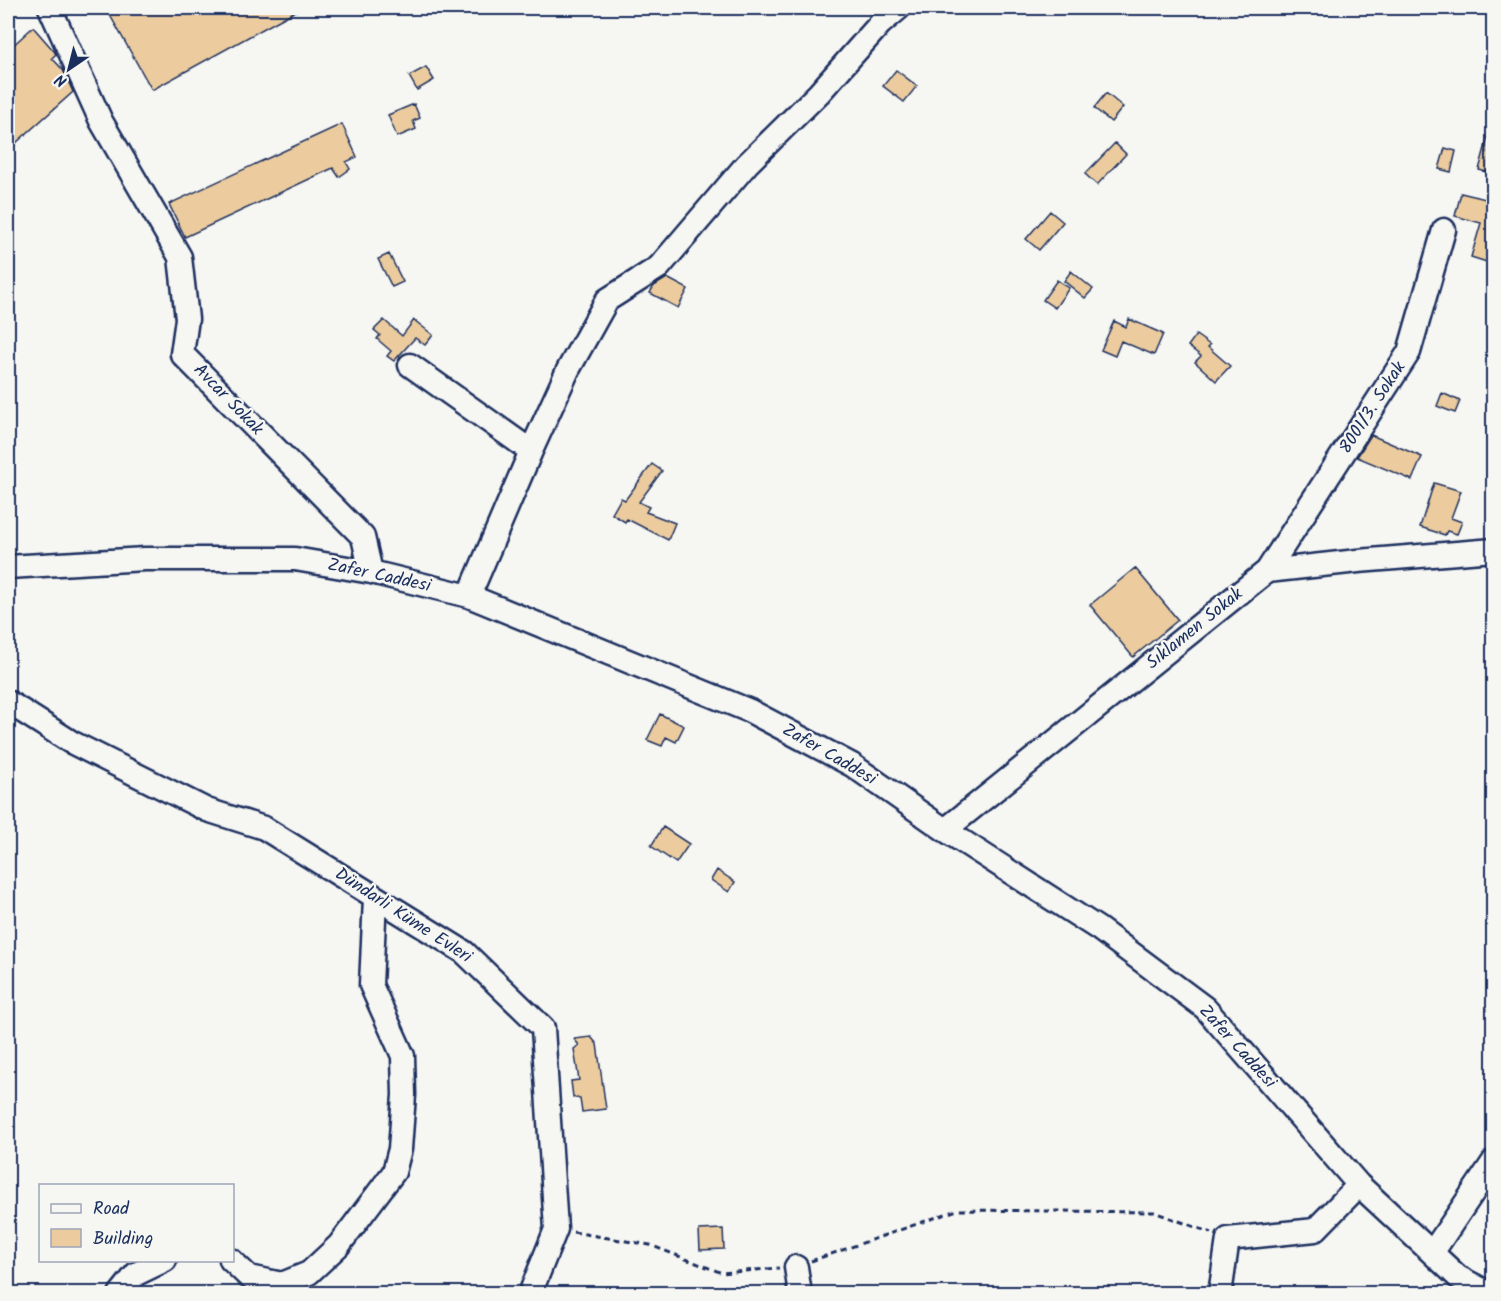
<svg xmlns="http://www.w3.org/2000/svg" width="1501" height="1301" font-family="Kalam,sans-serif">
	<rect width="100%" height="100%" fill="#f6f6f2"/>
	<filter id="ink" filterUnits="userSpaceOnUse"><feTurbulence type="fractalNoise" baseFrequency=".0167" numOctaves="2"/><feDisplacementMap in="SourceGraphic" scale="12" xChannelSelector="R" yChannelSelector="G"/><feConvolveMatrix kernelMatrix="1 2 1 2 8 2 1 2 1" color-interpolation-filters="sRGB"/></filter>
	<g filter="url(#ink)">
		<!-- building -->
		<path fill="#eccc9e" stroke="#1b2f5e" stroke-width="1.5" d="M106,8H301L152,90Z
			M33,27L54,51L56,54L52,58L63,70L73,92L8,150V50Z
			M426,67L434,80L417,90L409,76Z
			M896,70L917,86L904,102L883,86Z
			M1106,93L1123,107L1111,122L1094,108Z
			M414,104L420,118L413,121L416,129L397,137L388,115Z
			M342,124L357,157L346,162L350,169L339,177L333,168L185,237L169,204Z
			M1490,129H1494V174L1479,170Z
			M1115,143L1126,154L1097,185L1085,174Z
			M1445,148L1456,151L1451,172L1439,169Z
			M1461,193L1494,201V251L1490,263L1471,257L1481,223L1455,216Z
			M1050,211L1063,222L1039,250L1026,239Z
			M389,254L403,282L392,287L378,259Z
			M1071,271L1093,289L1085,298L1064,281Z
			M667,278L688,289L678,308L650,293L654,286Z
			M1057,280L1069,288L1055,308L1043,300Z
			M1129,319L1163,334L1154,355L1121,341L1115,356L1101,350L1114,321L1126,327Z
			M384,320L402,336L414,320L433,335L425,345L415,338L394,361L387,356L391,351L377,339L380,335L374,330Z
			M1196,335L1210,345L1208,347L1230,366L1216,381L1195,362L1201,356L1188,346Z
			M1442,393L1460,401L1455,413L1437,406Z
			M1371,435L1422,457L1412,480L1357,457Z
			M652,464L662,471L639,502L649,507L646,512L675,523L668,540L627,519L625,522L612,514L621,498L625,500Z
			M1434,483L1461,491L1451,518L1462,522L1457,534L1447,531L1445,535L1420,527Z
			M1135,568L1178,620L1133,657L1090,605Z
			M660,714L684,726L676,742L666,737L662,746L647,740Z
			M663,827L689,844L676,863L651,846Z
			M717,870L735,882L729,892L711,880Z
			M591,1037L597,1044L606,1109L582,1112L580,1099L573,1097L571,1081L579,1080L574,1049L579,1045L574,1039Z
			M723,1229L724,1249L700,1250L699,1230Z"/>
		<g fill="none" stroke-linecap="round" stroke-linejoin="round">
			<defs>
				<path id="minor" d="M50,8L101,121L180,257L187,319L182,354L363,537L371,572
					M410,365L531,451
					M8,567L145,559H295L371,572L469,596L750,711L852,765L945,830L1099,929L1205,1008L1359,1185L1458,1277L1490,1294
					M1267,571L1409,352L1444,230
					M469,596L531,451L568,370L607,300L659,267L747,164L819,93L880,24L899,8
					M8,702L71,742L207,810L264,828L464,952L543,1028L556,1229L530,1294
					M945,830L1267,571L1358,561L1494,550
					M1432,1253L1494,1161
					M231,1260L249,1277L282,1284L309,1273L339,1245L394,1172L400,1149L404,1095L403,1056L371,985L375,898
					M796,1267L800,1294
					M120,1294L136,1274L165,1260
					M1220,1294L1228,1239L1315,1230L1359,1185"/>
			</defs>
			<!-- minor casing -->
			<use href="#minor" stroke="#1b2f5e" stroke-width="27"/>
			<!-- path -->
			<path stroke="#1b2f5e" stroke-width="3" stroke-dasharray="6 4.5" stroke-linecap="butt" d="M573,1232L650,1245L722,1273L779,1268
				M811,1261L957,1210L1154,1212L1212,1233"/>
			<!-- minor -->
			<use href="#minor" stroke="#f6f6f2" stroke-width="22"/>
		</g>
	</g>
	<g text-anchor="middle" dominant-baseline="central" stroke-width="4.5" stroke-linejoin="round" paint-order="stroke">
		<!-- street labels -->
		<g font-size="18" fill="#1b2f5e" stroke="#f6f6f2">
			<text transform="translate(228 400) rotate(46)">Avcar Sokak</text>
			<text transform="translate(1373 408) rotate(-57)">8001/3. Sokak</text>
			<text transform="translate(379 576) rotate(12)">Zafer Caddesi</text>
			<text transform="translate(1195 629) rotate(-39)">Sıklamen Sokak</text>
			<text transform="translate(829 755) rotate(30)">Zafer Caddesi</text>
			<text transform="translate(403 916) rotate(33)">Dündarli Küme Evleri</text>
			<text transform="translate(1237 1047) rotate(48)">Zafer Caddesi</text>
		</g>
	</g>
	<!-- margin -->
	<rect width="1501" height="1301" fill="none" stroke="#f6f6f2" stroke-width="30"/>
	<rect x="15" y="15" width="1471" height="1271" fill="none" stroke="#1b2f5e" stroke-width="2" filter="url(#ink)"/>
	<!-- legend -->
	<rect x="39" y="1184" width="195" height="78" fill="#f6f6f2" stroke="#9ea6b7" stroke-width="1.5"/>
	<rect x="51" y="1204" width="30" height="9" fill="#f6f6f2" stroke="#9ea6b7" stroke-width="1.5"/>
	<text x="93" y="1214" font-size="18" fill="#1b2f5e">Road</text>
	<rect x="51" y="1229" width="30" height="18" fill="#eccc9e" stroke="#9ea6b7" stroke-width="1.5"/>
	<text x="93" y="1244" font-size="18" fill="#1b2f5e">Building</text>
	<!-- north arrow -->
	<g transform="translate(69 69) rotate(215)" stroke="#f6f6f2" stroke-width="4.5" paint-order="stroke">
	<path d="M0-4.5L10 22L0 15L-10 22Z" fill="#1b2f5e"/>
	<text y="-9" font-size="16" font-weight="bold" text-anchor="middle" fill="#1b2f5e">N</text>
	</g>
</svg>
